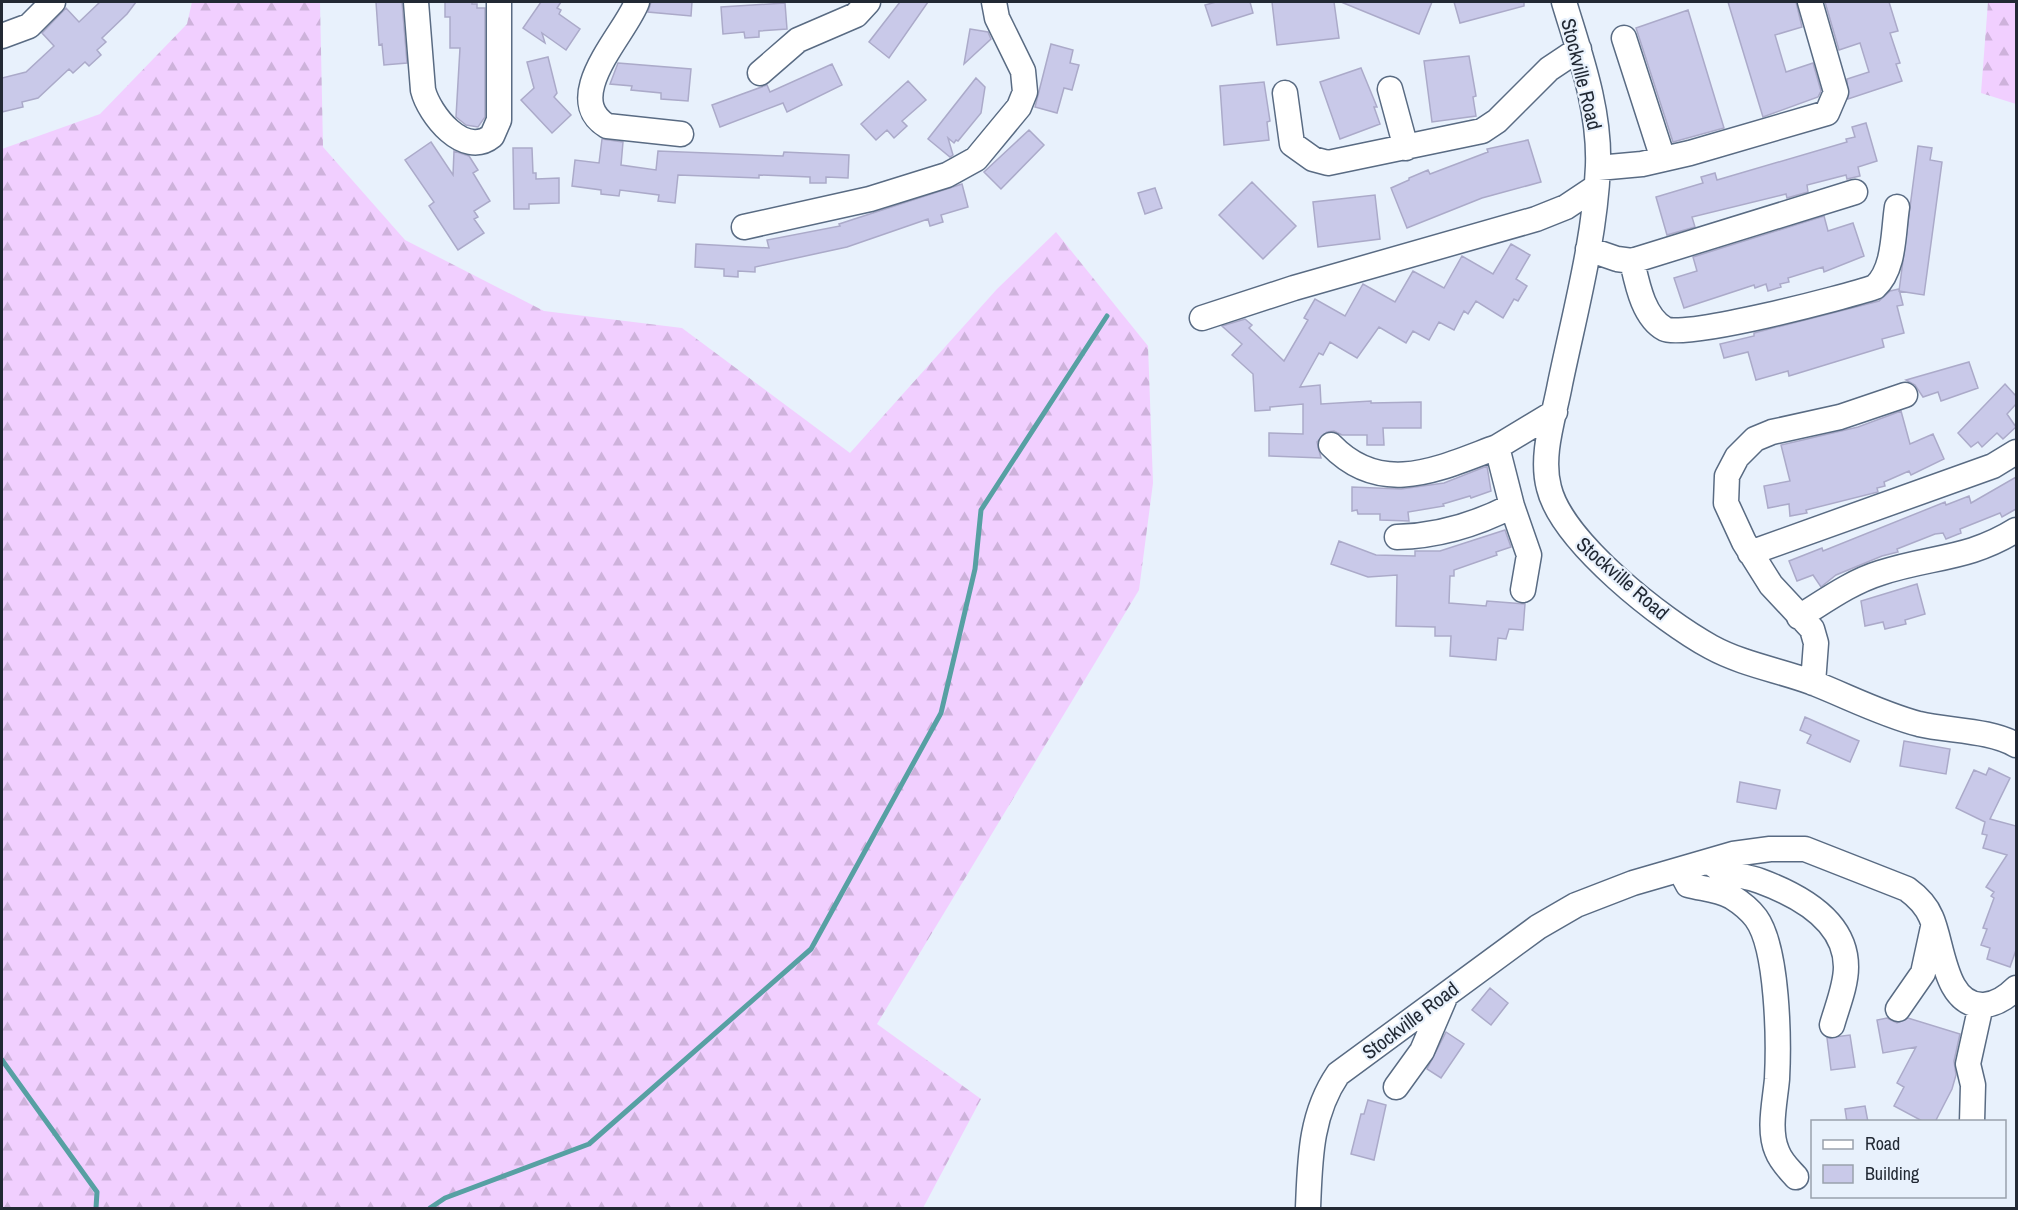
<svg xmlns="http://www.w3.org/2000/svg" width="2018" height="1210" font-family="'Archivo Narrow',sans-serif">
	<defs>
		<pattern id="forest-firs" width="22" height="20" patternUnits="userSpaceOnUse" patternTransform="scale(1.5)"><rect width="22" height="20" fill="#f1cfff"/><path d="M5 1l3.5 6h-7zM16 11l3.5 6h-7z" fill="#ceb2db"/></pattern>
	</defs>
	<rect width="100%" height="100%" fill="#e8f1fc"/>
	<!-- forest -->
	<path fill="url(#forest-firs)" d="M192,2H320L323,147L405,240L544,311L682,328L850,453L997,289L1056,232L1148,346L1153,483L1139,590L877,1024L981,1099L923,1208H2V149L100,114L187,24Z
		M1988,2H2016V104L1981,93Z"/>
	<g fill="none" stroke-linecap="round" stroke-linejoin="round">
		<!-- stream -->
		<path stroke="#57a0a3" stroke-width="5" d="M2,1060L97,1192L96,1208
			M430,1208L445,1198L589,1144L811,949L941,713L975,569L981,510L1107,316"/>
	</g>
	<!-- building -->
	<path fill="#c9c9e9" stroke="#abaac9" stroke-width="1.5" d="M100,2H136L127,14L102,38L106,42L97,50L101,55L89,66L85,62L73,73L69,69L38,98L22,102L23,107L2,112V78L26,72L54,46L42,33L66,8L79,22Z
		M376,2H402L407,63L384,65L382,44L379,45Z
		M445,2H472V4H477V8H485V117L478,127L466,125L456,117L460,48H450V17H445Z
		M541,2H561L557,8L561,10L559,14L580,29L566,50L542,33L545,43L523,28Z
		M651,2H692L691,16L648,12Z
		M900,2H928L889,58L869,42Z
		M1216,2H1250L1253,13L1212,26L1205,5Z
		M1272,2H1334L1339,38L1277,45Z
		M1341,2H1432L1419,34Z
		M1454,2H1524V6L1460,23Z
		M1728,2H1796L1802,27L1775,35L1786,72L1813,63L1821,91L1818,97L1763,117Z
		M1825,2H1889L1898,31L1890,33L1900,63L1896,64L1902,81L1848,99L1847,79L1869,72L1860,43L1839,50Z
		M785,3L787,29L759,31V37L745,38L744,32L723,34L721,7Z
		M1688,10L1724,128L1673,142L1636,28Z
		M970,29L988,32L991,39L964,64Z
		M1051,44L1073,50L1070,63L1079,65L1072,90L1064,88L1057,113L1035,107Z
		M1469,56L1476,96L1473,97L1476,116L1432,122L1424,61Z
		M548,57L557,93L554,97L571,115L552,133L521,100L534,88L527,62Z
		M618,63L691,69L688,101L661,99V93L631,90L632,86L610,84Z
		M832,64L842,85L787,112L783,103L720,127L712,105L767,85L770,92Z
		M1361,68L1377,107H1374L1380,124L1340,139L1320,82Z
		M976,78L985,87L981,113L958,141L956,140L954,143L948,138L953,155L950,157L928,139Z
		M908,81L926,100L902,121L907,126L894,138L887,130L876,140L861,124Z
		M1264,82L1270,121L1267,122L1269,140L1224,145L1220,86Z
		M1866,123L1877,161L1858,167L1860,176L1847,179L1846,175L1807,185L1808,192L1787,198L1786,194L1692,217L1695,227L1667,235L1656,197L1703,183L1701,177L1715,173L1717,180L1847,142L1846,139L1855,137L1852,127Z
		M1029,130L1044,145L1001,189L984,172Z
		M602,139L623,142L621,165L656,170L658,151L783,156L784,152L849,155L848,178L826,177V183H810V177L759,175V178L678,175L675,203L658,201L659,195L620,190L619,196L601,194V190L572,186L575,160L599,163Z
		M1528,140L1541,182L1482,198L1407,228L1391,188L1409,180V178L1428,170L1430,174L1488,152L1487,149Z
		M431,142L453,175L454,151L469,156L478,170L473,173L490,201L474,211L478,217L474,219L484,233L458,250L429,206L434,202L405,160Z
		M1918,146L1932,148L1930,160L1942,162L1924,295L1899,291Z
		M513,148H532L533,173H536V179L559,178V203L529,204V209H514Z
		M1252,182L1296,226L1263,259L1219,215Z
		M962,184L968,207L941,215L943,222L930,226L928,219L847,247L755,267V272L738,271V277L724,276V269L695,267L696,244L769,248L767,240L840,226L839,224Z
		M1155,188L1162,208L1145,214L1138,193Z
		M1375,195L1380,239L1318,247L1313,202Z
		M1824,216L1828,231L1853,223L1864,256L1824,272L1823,267L1788,278L1789,282L1780,284L1781,287L1768,291L1766,284L1755,288L1754,285L1684,308L1674,278L1697,271L1693,257Z
		M1511,244L1530,255L1516,279L1527,286L1518,301L1514,299L1503,318L1476,301L1468,314L1464,311L1454,330L1439,322L1429,340L1413,331L1406,343L1379,327L1357,358L1330,342L1323,355L1319,353L1300,387L1320,385L1321,404L1371,401V403L1421,402V428H1383L1384,445H1367V435H1342L1334,431L1327,432L1317,442L1321,458L1269,456V433L1303,434V404L1270,407V410L1255,411L1253,374L1232,355L1242,344L1222,326L1245,319L1252,325L1249,328L1284,361L1308,320L1304,318L1315,299L1345,316L1363,284L1395,302L1413,271L1444,288L1462,256L1493,274Z
		M1899,289L1903,305L1897,306L1904,333L1882,339L1884,347L1789,376L1788,371L1756,380L1748,352L1724,358L1720,344L1754,336V333L1879,301L1890,291Z
		M1969,362L1978,388L1941,401L1938,392L1923,397L1915,385L1906,380Z
		M2005,384L2016,396V404L2007,414L2016,427L2003,439L1997,433L1982,447L1978,442L1971,447L1958,433Z
		M1901,411L1910,444L1933,434L1944,459L1911,475L1909,471L1884,482L1885,486L1877,488L1878,492L1806,510L1807,513L1790,516L1789,504L1768,508L1764,486L1790,481L1781,445L1858,427Z
		M1487,466L1491,491L1471,498L1470,496L1443,504L1444,506L1408,512L1409,521L1380,520V514H1358L1357,510L1352,511V487L1401,489L1444,483Z
		M2016,477V509L2002,517L2000,513L1960,529L1961,533L1946,539L1943,533L1935,534L1897,549L1898,552L1882,556L1836,575L1821,587L1813,575L1797,581L1789,561L1822,548L1823,551L1945,502L1946,505L1969,496L1971,503Z
		M1505,530L1511,547L1496,552L1497,555L1454,570V576H1450L1449,603L1486,606L1487,601L1525,604L1523,630L1509,629L1506,639L1498,638L1496,660L1450,656L1451,636H1435V627L1396,626L1397,575L1368,577L1331,564L1339,541L1376,555L1415,556V551H1440Z
		M1917,584L1925,614L1905,620L1906,624L1885,629L1883,622L1865,626L1861,601Z
		M1805,717L1859,741L1850,762L1807,743L1811,735L1800,730Z
		M1904,741L1950,749L1946,774L1900,766Z
		M1989,768L2010,778L1990,819L2016,826V950L2010,967L1987,959L1990,948L1981,945L1987,929L1983,928L1994,898L1991,896L1994,892L1986,887L2007,855L1983,848L1987,835L1982,834L1985,822L1956,808L1974,770L1986,775Z
		M1740,782L1780,790L1776,809L1737,802Z
		M1490,988L1508,1003L1491,1025L1472,1010Z
		M1887,1018L1897,1023L1908,1018L1960,1034L1954,1061L1956,1075L1952,1089L1935,1122H1924L1894,1106L1904,1087L1897,1083L1916,1047L1883,1053L1877,1020Z
		M1446,1032L1464,1044L1441,1078L1427,1069Z
		M1850,1035L1855,1067L1831,1070L1827,1038Z
		M1368,1100L1386,1105L1374,1160L1351,1154L1361,1114H1364Z
		M1865,1106L1868,1122H1847L1845,1109Z"/>
	<g fill="none" stroke-linecap="round" stroke-linejoin="round">
		<defs>
			<path id="minor" d="M416,2L423,90C429,114 464,159 492,136L499,120V2
				M637,2C626,33 560,97 607,126L681,134
				M1564,2C1580,55 1600,109 1598,166C1595,239 1575,312 1560,384C1554,417 1540,455 1549,488C1562,542 1663,621 1711,647C1742,664 1778,670 1811,682C1847,696 1881,714 1919,724C1949,731 1990,730 2016,745
				M2,36L29,26L53,2
				M1624,38L1663,159
				M760,73L798,40L856,15L868,2
				M1390,89L1406,148
				M1285,93L1292,144L1313,159L1328,163L1482,131L1497,121L1549,69L1579,49
				M1598,168L1642,164L1690,153L1827,113L1836,92L1810,2
				M744,227L870,199L947,175L976,159L1019,107L1025,92L1023,71L997,18L994,2
				M1588,249L1617,259L1632,261L1855,192
				M1632,261C1637,283 1643,317 1665,329C1685,339 1846,297 1875,287C1895,269 1893,232 1897,207
				M1202,318L1294,288L1536,219L1566,207L1596,187
				M1331,445C1382,498 1440,468 1497,447
				M1397,537C1439,536 1475,525 1512,506
				M1750,553L1993,466L2016,452
				M1523,590L1529,555L1512,506L1497,447L1555,412
				M1799,617C1825,601 1851,582 1880,573C1931,556 1968,560 2016,530
				M1813,683L1816,643L1812,629L1771,585L1744,542L1726,503L1727,476L1737,457L1755,439L1772,432L1840,417L1905,395
				M1709,861C1724,876 1741,874 1760,881C1798,895 1846,920 1846,967C1846,986 1837,1007 1832,1025
				M1680,870L1688,885C1703,889 1717,889 1732,897C1740,902 1750,910 1756,918C1778,948 1779,1041 1777,1079C1775,1102 1768,1130 1777,1151C1781,1162 1789,1169 1796,1177
				M1898,1009L1923,973L1933,927
				M1396,1087L1422,1051L1446,995
				M1972,1122L1973,1085L1968,1064L1981,1005
				M1308,1208C1310,1160 1310,1115 1338,1074L1538,927L1576,905L1633,883L1733,854L1770,849H1805L1907,889C1918,897 1926,905 1931,917C1943,943 1944,1007 1984,1005C1997,1004 2007,997 2016,988"/>
		</defs>
		<!-- minor casing -->
		<use href="#minor" stroke="#596b83" stroke-width="27"/>
		<!-- minor -->
		<use href="#minor" stroke="#fff" stroke-width="24"/>
	</g>
	<g text-anchor="middle" dominant-baseline="central" stroke-width="4.5" stroke-linejoin="round" paint-order="stroke">
		<!-- street labels -->
		<g font-size="20" fill="#222934" stroke="#e8f1fc">
			<text transform="translate(1582 74) rotate(76)">Stockville Road</text>
			<text transform="translate(1623 578) rotate(41)">Stockville Road</text>
			<text transform="translate(1410 1020) rotate(-37)">Stockville Road</text>
		</g>
	</g>
	<!-- border -->
	<rect width="2018" height="1210" fill="none" stroke="#222934" stroke-width="6"/>
	<!-- legend -->
	<rect x="1811" y="1120" width="195" height="78" fill="#e8f1fc" stroke="#99a1ac" stroke-width="1.5"/>
	<rect x="1823" y="1140" width="30" height="9" fill="#ffffff" stroke="#99a1ac" stroke-width="1.5"/>
	<text x="1865" y="1150" font-size="18" fill="#222934">Road</text>
	<rect x="1823" y="1165" width="30" height="18" fill="#c9c9e9" stroke="#99a1ac" stroke-width="1.5"/>
	<text x="1865" y="1180" font-size="18" fill="#222934">Building</text>
</svg>
